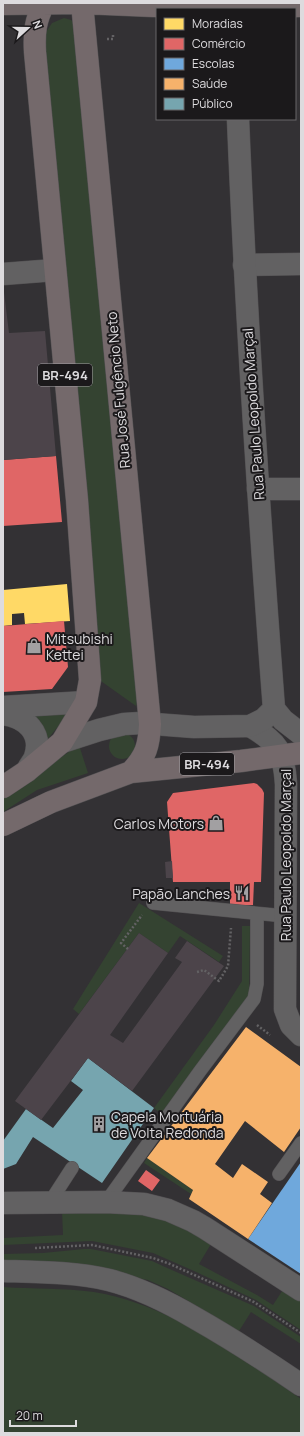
<svg xmlns="http://www.w3.org/2000/svg" width="304" height="1436" font-family="Manrope,sans-serif">
	<rect width="100%" height="100%" fill="#333134"/>
	<!-- green -->
	<path fill="#344331" d="M64,18L71,20L77,25L141,689L136,706L98,679L44,35L52,23Z
		M73,708L42,746L24,715Z
		M109 746a13 13 0 1 1 26 0a13 13 0 1 1-26 0Z
		M79,745L88,773L37,790L3,812V797Z
		M139,903L223,956L219,962L180,936L168,953L139,933L79,1014L73,1009Z
		M242,926H250L249,996L161,1114L154,1108L214,1025L242,981Z
		M147,1158L193,1190L191,1194L144,1163Z
		M62,1211L151,1214L184,1226L211,1244L199,1264L257,1295L273,1305L284,1288L301,1300V1330L256,1300L194,1271L153,1253L92,1241L3,1245V1238L63,1235Z
		M84,1249H91L152,1261L165,1267L254,1306L301,1337V1344L251,1312L239,1331L168,1289L148,1280L110,1273L3,1264V1254L43,1253Z
		M3,1287C33,1289 64,1288 94,1292C169,1304 240,1356 301,1399V1433H3Z"/>
	<!-- homes -->
	<path fill="#ffd966" d="M67,584L70,621L25,624L24,613L12,614V625L3,626V590Z"/>
	<!-- shops -->
	<path fill="#e06666" d="M56,456L62,522L3,526V460Z
		M64,621L68,667L52,689L3,692V626Z
		M254,783L257,784L262,789L264,793L261,882H254L253,905L230,906V882H173L167,802L173,793Z
		M146,1170L160,1180L152,1191L138,1181Z"/>
	<!-- schools -->
	<path fill="#6fa8dc" d="M301,1162V1274L248,1239Z"/>
	<!-- health -->
	<path fill="#f6b26b" d="M246,1027L301,1067V1127L284,1152L245,1121L215,1164L233,1178L242,1164L268,1182L260,1194L272,1203L248,1239L189,1199L193,1190L147,1158Z"/>
	<!-- public -->
	<path fill="#76a5af" d="M88,1058L154,1108L102,1183L33,1137L16,1164L3,1169V1141L26,1109L53,1128L83,1090L71,1081Z"/>
	<!-- building -->
	<path fill="#4c444a" d="M3,292H4L9,333L45,331L56,456L3,460Z
		M172,861L173,878H166L165,862Z
		M139,933L168,953L110,1035L123,1043L182,962L175,958L187,941L224,966L132,1091L88,1058L41,1120L15,1101Z"/>
	<g fill="none" stroke-linecap="round" stroke-linejoin="round">
		<defs>
			<path id="lane" d="M153,903L285,916
				M279,1174L301,1143
				M50,1202L72,1168
				M106,1202L200,1071L254,999L257,984V914"/>
			<path id="street" d="M244,265L301,264
				M3,274L55,270
				M258,489H301
				M3,707L86,702
				M3,714C26,717 43,733 35,757C33,762 29,766 27,771
				M250,726C278,742 284,752 286,784L285,1009L291,1025L301,1035
				M3,1203L106,1202L144,1204L168,1210L193,1221L205,1228L301,1290
				M3,1271C38,1272 75,1272 109,1280C140,1288 168,1302 195,1318C232,1339 266,1361 301,1385"/>
			<path id="secondary" d="M238,119C246,316 259,513 274,709L283,720L301,734
				M62,742L99,730L124,724L141,723L194,727L250,726L264,719L274,709"/>
			<path id="primary" d="M82,3L150,724C149,746 146,756 131,772
				M3,4L82,3L153,6L233,7L301,6
				M3,787L27,771L62,742L86,702L90,680L77,500L35,52C34,34 35,20 44,4
				M3,825L51,802L131,772L241,761L301,753"/>
		</defs>
		<!-- lane casing -->
		<use href="#lane" stroke="#525052" stroke-width="14"/>
		<!-- street casing -->
		<use href="#street" stroke="#525052" stroke-width="23"/>
		<!-- secondary casing -->
		<use href="#secondary" stroke="#525052" stroke-width="23"/>
		<!-- primary casing -->
		<use href="#primary" stroke="#525052" stroke-width="23"/>
		<!-- path -->
		<path stroke="#636264" stroke-width="2.5" stroke-dasharray="2 2" stroke-linecap="butt" d="M107,39H113V33
			M128,949L121,943L142,915
			M197,972L204,970L219,981L228,966L231,928
			M257,1025L270,1035
			M35,1248L92,1245L153,1258L170,1264L254,1302L301,1333"/>
		<!-- lane -->
		<use href="#lane" stroke="#626162" stroke-width="13"/>
		<!-- street -->
		<use href="#street" stroke="#626162" stroke-width="22"/>
		<!-- secondary -->
		<use href="#secondary" stroke="#626162" stroke-width="22"/>
		<!-- primary -->
		<use href="#primary" stroke="#74696b" stroke-width="22"/>
	</g>
	<!-- icons -->
	<defs>
		<symbol id="shop-bare" viewBox="-9 -9 18 18"><path d="M-5-2.5h2.3a2.7 3.5 0 0 1 5.4 0H5L5.5 6h-11ZM-1.5-2.5h3a1.5 2.3 0 0 0-3 0Z" fill="#a2a0a2" stroke="#1b191b" stroke-width="2.5" paint-order="stroke"/></symbol>
		<symbol id="restaurant-bare" viewBox="-9 -9 18 18"><path d="M-5-6h1v4h1v-4h1v4h1v-4h1v5L-1.5 .5V6h-2V.5L-5-1ZM5-6V6H3V1.5H1.5Q1.5-4 5-6Z" fill="#a2a0a2" stroke="#1b191b" stroke-width="2.5" paint-order="stroke"/></symbol>
		<symbol id="building-bare" viewBox="-9 -9 18 18"><path d="M-4-6H4V6H1V3H-1V6H-4ZM-2.5-4.3h1.7v1.8h-1.7ZM.8-4.3h1.7v1.8H.8ZM-2.5-1h1.7V.8h-1.7ZM.8-1h1.7V.8H.8Z" fill="#a2a0a2" stroke="#1b191b" stroke-width="2.5" paint-order="stroke"/></symbol>
	</defs>
	<g fill-rule="evenodd">
		<use href="#shop-bare" x="23" y="635" width="22" height="22"/>
		<use href="#shop-bare" x="205" y="812" width="22" height="22"/>
		<use href="#restaurant-bare" x="231" y="882" width="22" height="22"/>
		<use href="#building-bare" x="88" y="1113" width="22" height="22"/>
	</g>
	<g text-anchor="middle" dominant-baseline="central" stroke-width="4" stroke-linejoin="round" paint-order="stroke">
		<!-- shield labels -->
		<g fill="#1b191b" stroke="#a3a1a4" stroke-width="1">
			<rect x="38" y="364" width="54" height="22" rx="3"/>
			<rect x="180" y="753" width="54" height="22" rx="3"/>
		</g>
		<g font-size="13" font-weight="bold" fill="#dddbde">
			<text x="65" y="375">BR-494</text>
			<text x="207" y="764">BR-494</text>
		</g>
		<!-- street labels -->
		<g font-size="14" fill="#dddbde" stroke="#1b191b">
			<text transform="translate(118 390) rotate(-95)">Rua José Fulgêncio Neto</text>
			<text transform="translate(253 414) rotate(-94)">Rua Paulo Leopoldo Marçal</text>
			<text transform="translate(285 855) rotate(-90)">Rua Paulo Leopoldo Marçal</text>
		</g>
		<!-- poi labels -->
		<g font-size="14" fill="#dddbde" stroke="#1b191b" text-anchor="start">
			<text x="46" y="638">Mitsubishi<tspan x="46" dy="16">Kettei</tspan></text>
			<text x="204" y="823" text-anchor="end">Carlos Motors</text>
			<text x="230" y="893" text-anchor="end">Papão Lanches</text>
			<text x="111" y="1116">Capela Mortuária<tspan x="111" dy="16">de Volta Redonda</tspan></text>
		</g>
	</g>
	<!-- border -->
	<rect width="304" height="1436" fill="none" stroke="#dddbde" stroke-width="8"/>
	<!-- legend -->
	<rect x="156" y="8" width="140" height="112" fill="#1b191b" stroke="#696769"/>
	<rect x="164" y="18" width="20" height="12" fill="#ffd966" stroke="#696769"/>
	<text x="192" y="28" font-size="12" fill="#dddbde">Moradias</text>
	<rect x="164" y="38" width="20" height="12" fill="#e06666" stroke="#696769"/>
	<text x="192" y="48" font-size="12" fill="#dddbde">Comércio</text>
	<rect x="164" y="58" width="20" height="12" fill="#6fa8dc" stroke="#696769"/>
	<text x="192" y="68" font-size="12" fill="#dddbde">Escolas</text>
	<rect x="164" y="78" width="20" height="12" fill="#f6b26b" stroke="#696769"/>
	<text x="192" y="88" font-size="12" fill="#dddbde">Saúde</text>
	<rect x="164" y="98" width="20" height="12" fill="#76a5af" stroke="#696769"/>
	<text x="192" y="108" font-size="12" fill="#dddbde">Público</text>
	<!-- north arrow -->
	<g transform="translate(28 28) rotate(69)" stroke="#1b191b" stroke-width="3" paint-order="stroke">
	<path d="M0-3L7 15L0 10L-7 15Z" fill="#dddbde"/>
	<text y="-6" font-size="11" font-weight="bold" text-anchor="middle" fill="#dddbde">N</text>
	</g>
	<!-- scale -->
	<path d="M10 1420v6h66v-6" fill="none" stroke="#dddbde" stroke-width="2"/>
	<text x="16" y="1420" font-size="12" fill="#dddbde" stroke="#1b191b" stroke-width="3" paint-order="stroke">20 m</text>
</svg>
